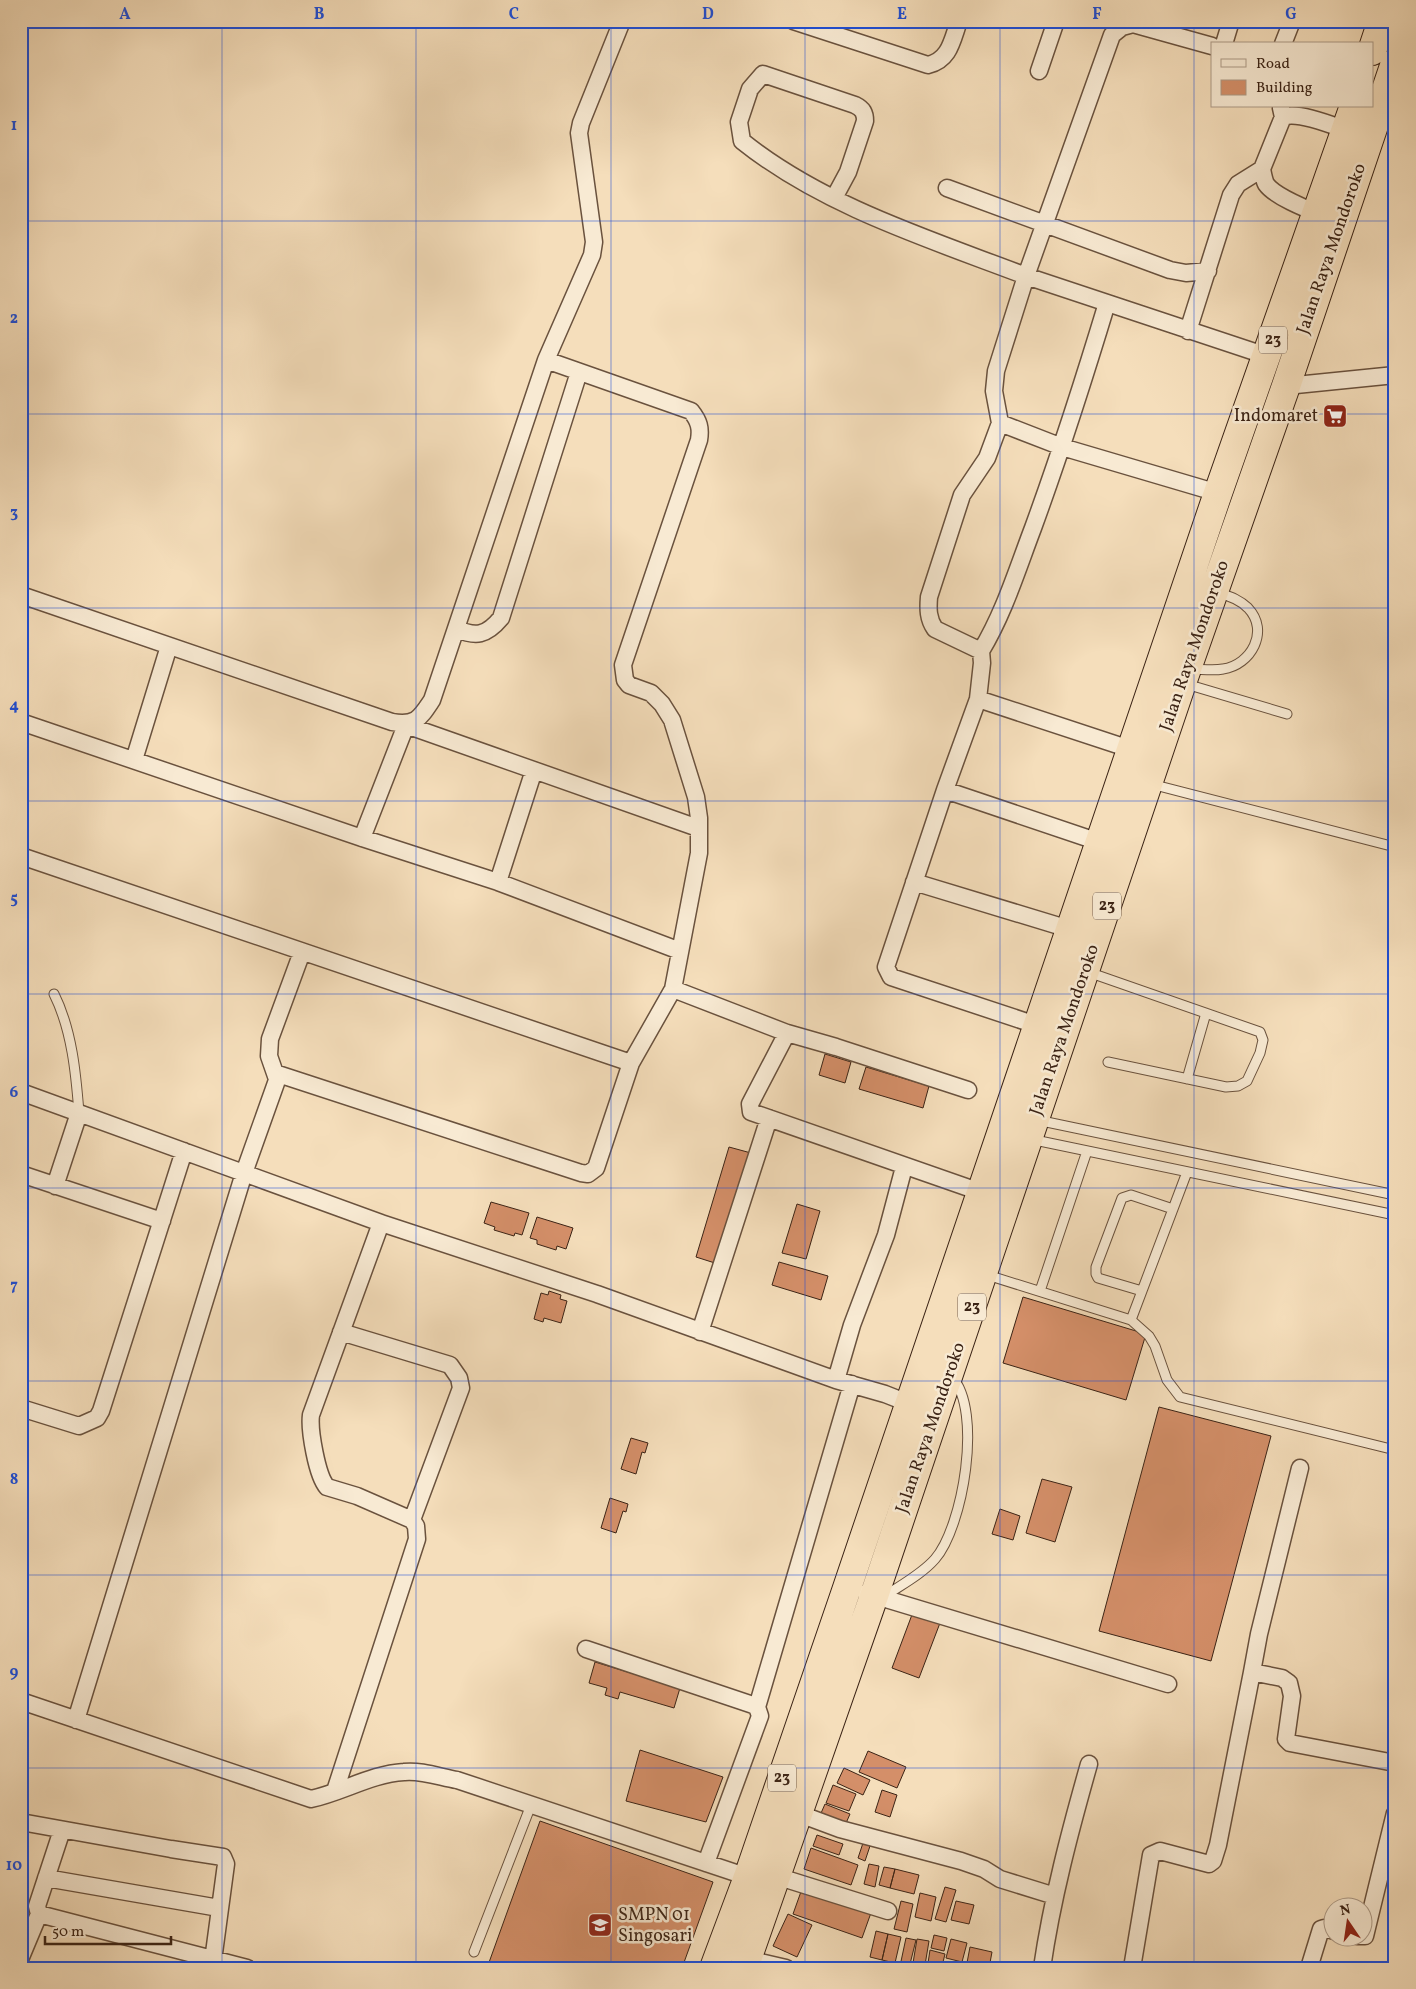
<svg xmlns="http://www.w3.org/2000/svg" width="1416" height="1989" font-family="Vollkorn,serif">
	<rect width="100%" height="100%" fill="#f5debb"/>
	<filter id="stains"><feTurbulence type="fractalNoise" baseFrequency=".004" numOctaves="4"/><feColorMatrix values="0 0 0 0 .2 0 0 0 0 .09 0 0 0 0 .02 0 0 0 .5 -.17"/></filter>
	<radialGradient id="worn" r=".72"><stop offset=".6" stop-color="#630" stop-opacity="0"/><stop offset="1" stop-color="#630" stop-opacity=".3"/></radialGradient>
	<!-- building -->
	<path fill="#d48f69" stroke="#3b2315" d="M825,1054L851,1062L845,1083L819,1075Z
		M866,1067L929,1086L923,1108L859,1089Z
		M729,1147L751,1153L718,1264L696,1257Z
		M491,1202L529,1213L522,1235L515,1233L514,1236L494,1230L495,1227L484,1223Z
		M797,1204L820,1211L806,1259L782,1253Z
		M537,1217L573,1228L566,1249L557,1246L556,1250L537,1244V1240L530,1238Z
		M779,1262L828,1276L821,1300L772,1285Z
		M549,1291L561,1295L560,1299L567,1301L561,1323L544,1318L543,1322L534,1319L541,1293L548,1295Z
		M1023,1297L1146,1334L1126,1400L1003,1363Z
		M1159,1407L1271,1436L1211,1661L1099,1631Z
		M631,1438L648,1443L645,1453L642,1452L636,1474L621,1469Z
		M1042,1479L1072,1487L1055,1542L1026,1533Z
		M610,1498L628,1504L626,1512L623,1511L616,1533L601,1528Z
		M1000,1509L1020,1516L1013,1540L992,1534Z
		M913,1612L940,1623L919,1678L892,1668Z
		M595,1662L680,1688L674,1708L620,1692L618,1699L605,1695L607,1688L589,1683Z
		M640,1750L723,1777L706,1822L626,1801Z
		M868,1751L906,1767L897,1788L859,1772Z
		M844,1768L870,1780L863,1795L837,1783Z
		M833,1785L856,1794L849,1811L826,1803Z
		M882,1790L897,1795L890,1817L875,1812Z
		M825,1804L850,1814L843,1830L818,1820Z
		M540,1821L713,1882L682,1968H487Z
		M817,1835L843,1844L839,1855L813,1846Z
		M863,1843L870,1846L865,1861L858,1858Z
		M811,1848L858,1865L851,1885L804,1869Z
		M869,1864L879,1866L875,1887L864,1884Z
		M884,1867L895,1869L890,1888L879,1885Z
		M895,1869L919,1875L914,1894L890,1888Z
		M803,1886L872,1910L862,1938L793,1914Z
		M945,1887L956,1890L946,1922L935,1919Z
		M920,1893L936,1897L931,1921L915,1917Z
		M901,1901L913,1904L907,1932L894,1929Z
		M956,1901L974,1905L969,1924L951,1920Z
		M788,1914L812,1925L797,1957L773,1946Z
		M876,1931L888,1934L882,1960L870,1957Z
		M888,1934L901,1937L895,1963L882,1960Z
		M934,1935L947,1938L944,1951L931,1948Z
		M906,1938L916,1940L909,1968L900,1966Z
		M917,1939L929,1941L925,1965L913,1963Z
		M951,1939L967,1943L962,1962L946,1958Z
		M970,1947L992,1952L989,1968H966Z
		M930,1950L945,1954L942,1966L928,1963Z"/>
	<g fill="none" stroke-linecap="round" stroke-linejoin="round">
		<defs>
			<path id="service" d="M1191,669C1201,669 1213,671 1223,669C1251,665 1270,631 1248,608C1239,599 1228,596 1217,592
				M1186,684L1287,714
				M1151,784L1395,847
				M1088,972L1260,1032L1263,1040L1260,1053L1247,1081L1238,1086L1226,1087L1108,1062
				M54,994C72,1030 76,1074 79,1113
				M1187,1079L1206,1013
				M1037,1120L1395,1195
				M1030,1139L1395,1215
				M984,1274L1131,1320L1149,1336L1155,1346L1167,1380L1180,1397L1395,1450
				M1040,1291L1087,1151
				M1142,1291L1098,1278L1096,1274V1267L1122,1198L1131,1195L1173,1209
				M1131,1320L1187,1172
				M882,1598C899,1586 921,1575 935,1559C963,1527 983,1411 952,1377
				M474,1952L531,1805"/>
			<path id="minor" d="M793,21L928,65C950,60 952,40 959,21
				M1224,44L1231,21
				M1283,44L1292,21
				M1212,46L1133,24L1122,27L1112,35L1026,276L1267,356
				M1039,71L1056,21
				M1281,108L1283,117C1297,111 1332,125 1346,130
				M1262,169C1263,174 1264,180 1266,184C1275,197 1309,210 1324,216
				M947,188L1170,270L1186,273L1208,271
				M834,198L848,172L865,121C865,113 863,109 855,105L763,74L750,89L739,122L742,141C823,206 929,239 1026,276L996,371L994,391L1000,423L1062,447L1218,493
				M1188,331L1231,195L1238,184L1262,169L1283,117
				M546,360L592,255L594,242L579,133L581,123L622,21
				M1286,386L1395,375
				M21,595L392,722C416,726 420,718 432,700L546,360L691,411C699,421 701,428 699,440L623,665L625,680L629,685L651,693L662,704L672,720L696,797L699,818V853L673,989L631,1063L21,856
				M456,629C476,637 486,636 501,618L579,372
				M981,651C1004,613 1017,570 1033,528C1060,454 1084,379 1107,303
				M978,699L982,663L981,651L935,629C928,619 928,609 929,597L962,495L987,458L1000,423
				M21,722L362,838L498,882L680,951
				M134,760L169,646
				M945,790L1099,842
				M362,838L406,725L698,828
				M498,882L534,770
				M914,882L1069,929
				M673,989L787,1033L836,1047L968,1090
				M1036,1025L891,977L886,967L945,790L978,699L1139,752
				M787,1033L750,1104L751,1112L989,1195
				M275,1073L581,1173L588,1174L596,1168L631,1063
				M21,1092L381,1223L597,1294L836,1380L885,1394L918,1407
				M21,1174L162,1221
				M55,1186L79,1113
				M341,1332L450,1365L459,1378L461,1388L412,1520
				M700,1332L769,1118
				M836,1380L852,1325L886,1235L904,1167
				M21,1408L79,1426L97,1418L101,1411L184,1151
				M866,1593L1168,1684
				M586,1649L753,1705L757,1707L760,1716L706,1863
				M1252,1672L1259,1634L1300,1468
				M21,1701L311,1799C343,1792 371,1774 404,1772C421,1770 440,1777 457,1780L748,1877
				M757,1707L852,1384
				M76,1720L244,1173L276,1083L277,1079L269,1056L270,1039L302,952
				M335,1791L417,1539L416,1526L412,1520L357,1496L327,1487C317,1476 309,1430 311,1415L381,1223
				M797,1813L840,1829L961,1861L984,1869L1000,1879L1055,1896
				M21,1822L171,1849L223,1857L226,1864L212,1968
				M62,1830L37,1906L39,1914L247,1968
				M776,1876L888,1911
				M46,1878L219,1908
				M1357,1936H1365L1395,1813
				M21,1957L39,1914
				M747,1959L786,1968
				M1042,1968C1052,1899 1070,1831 1089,1764
				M1132,1968L1151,1855L1160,1851L1209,1864L1213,1861L1218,1845L1252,1672L1282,1678L1289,1683L1292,1696L1286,1739L1290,1743L1395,1763
				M1309,1968L1321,1929L1324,1928L1334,1931"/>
			<path id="trunk" d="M1372,51L1382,21
				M714,1968L748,1877L847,1588L1218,493L1354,106
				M744,1968L874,1596L1182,683L1286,386L1395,63"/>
		</defs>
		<!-- service casing -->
		<use href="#service" stroke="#6a523e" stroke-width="11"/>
		<!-- minor casing -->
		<use href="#minor" stroke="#6a523e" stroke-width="19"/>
		<!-- trunk casing -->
		<use href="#trunk" stroke="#3b2315" stroke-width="30"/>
		<!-- service -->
		<use href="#service" stroke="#f8ead3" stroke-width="9"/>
		<!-- minor -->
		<use href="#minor" stroke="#f8ead3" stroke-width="16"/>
		<!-- trunk -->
		<use href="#trunk" stroke="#f5debb" stroke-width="28"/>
	</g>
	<!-- grid -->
	<path fill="none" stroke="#1d4ed8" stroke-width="1" stroke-opacity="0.55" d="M222,21V1968M416,21V1968M611,21V1968M805,21V1968M1000,21V1968M1194,21V1968M21,221H1395M21,414H1395M21,608H1395M21,801H1395M21,994H1395M21,1188H1395M21,1381H1395M21,1575H1395M21,1768H1395"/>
	<!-- icons -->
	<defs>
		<symbol id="supermarket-square" viewBox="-11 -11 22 22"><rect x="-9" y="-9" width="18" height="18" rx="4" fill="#8f2418" stroke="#f8ead3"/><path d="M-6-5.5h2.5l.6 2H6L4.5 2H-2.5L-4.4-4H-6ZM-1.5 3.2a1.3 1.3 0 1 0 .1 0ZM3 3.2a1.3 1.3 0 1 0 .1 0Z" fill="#fff"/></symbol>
		<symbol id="school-square" viewBox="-11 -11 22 22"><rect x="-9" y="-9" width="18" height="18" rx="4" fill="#8f2418" stroke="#f8ead3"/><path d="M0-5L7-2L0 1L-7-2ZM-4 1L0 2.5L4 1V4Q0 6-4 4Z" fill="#fff"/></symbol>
	</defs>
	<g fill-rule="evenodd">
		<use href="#supermarket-square" x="1321" y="402" width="28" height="28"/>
		<use href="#school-square" x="586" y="1911" width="28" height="28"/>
	</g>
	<g text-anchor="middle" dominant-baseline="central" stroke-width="5" stroke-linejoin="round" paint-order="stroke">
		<!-- shield labels -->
		<g fill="#f8ead3" stroke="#745f4e" stroke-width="1">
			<rect x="1259" y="326.5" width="28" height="27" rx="4"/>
			<rect x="1093" y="892.5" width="28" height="27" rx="4"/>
			<rect x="958" y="1293.5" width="28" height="27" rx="4"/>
			<rect x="768" y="1764.5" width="28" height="27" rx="4"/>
		</g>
		<g font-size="16" font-weight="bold" fill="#3b2315">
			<text x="1273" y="340">23</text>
			<text x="1107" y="906">23</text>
			<text x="972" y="1307">23</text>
			<text x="782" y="1778">23</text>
		</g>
		<!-- street labels -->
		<g font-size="18" fill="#3b2315" stroke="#f8ead3">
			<text transform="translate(1332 249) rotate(-71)">Jalan Raya Mondoroko</text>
			<text transform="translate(1195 646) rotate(-71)">Jalan Raya Mondoroko</text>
			<text transform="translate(1065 1030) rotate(-71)">Jalan Raya Mondoroko</text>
			<text transform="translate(931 1428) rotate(-71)">Jalan Raya Mondoroko</text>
		</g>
		<!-- poi labels -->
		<g font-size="18" fill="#3b2315" stroke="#f8ead3" text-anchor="end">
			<text x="1318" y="416">Indomaret</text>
			<text x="618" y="1915" text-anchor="start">SMPN 01<tspan x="618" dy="21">Singosari</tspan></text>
		</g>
	</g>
	<!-- margin -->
	<rect width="1416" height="1989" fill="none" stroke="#f5debb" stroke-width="55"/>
	<!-- legend -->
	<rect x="1211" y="42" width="162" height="65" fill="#f8ead3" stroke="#ac9a87"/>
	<rect x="1221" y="59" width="25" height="8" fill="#f8ead3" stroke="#ac9a87"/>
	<text x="1256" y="68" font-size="15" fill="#3b2315">Road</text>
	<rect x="1221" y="80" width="25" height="15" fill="#d48f69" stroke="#ac9a87"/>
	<text x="1256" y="92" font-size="15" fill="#3b2315">Building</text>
	<!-- north arrow -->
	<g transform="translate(1348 1922) rotate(347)"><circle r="24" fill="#f8ead3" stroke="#ac9a87"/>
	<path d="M0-4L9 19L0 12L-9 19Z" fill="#8f2418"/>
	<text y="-8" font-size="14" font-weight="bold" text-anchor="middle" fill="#3b2315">N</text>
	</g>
	<!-- scale -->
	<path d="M45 1936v8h126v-8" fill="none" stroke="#3b2315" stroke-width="2.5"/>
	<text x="52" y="1936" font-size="15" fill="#3b2315" stroke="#f8ead3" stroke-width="4" paint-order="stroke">50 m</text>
	<rect x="28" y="28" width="1360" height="1934" fill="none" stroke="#1d4ed8" stroke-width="2"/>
	<g font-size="16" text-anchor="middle" font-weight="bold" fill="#1d4ed8">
		<text x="125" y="19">A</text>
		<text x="319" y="19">B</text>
		<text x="514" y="19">C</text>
		<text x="708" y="19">D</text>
		<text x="902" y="19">E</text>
		<text x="1097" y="19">F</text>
		<text x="1291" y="19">G</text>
		<text x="14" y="130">1</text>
		<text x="14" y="323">2</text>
		<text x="14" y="517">3</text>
		<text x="14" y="710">4</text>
		<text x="14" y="903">5</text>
		<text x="14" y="1097">6</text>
		<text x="14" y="1290">7</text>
		<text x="14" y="1484">8</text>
		<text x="14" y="1677">9</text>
		<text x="14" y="1870">10</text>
	</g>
	<rect width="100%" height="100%" filter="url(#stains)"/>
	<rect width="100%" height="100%" fill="url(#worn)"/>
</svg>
